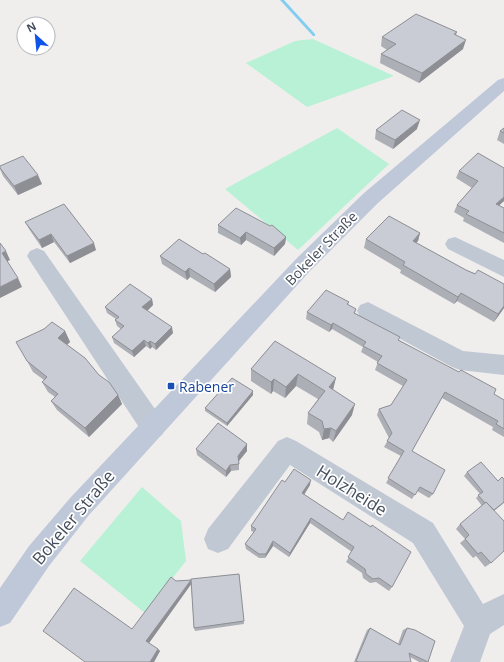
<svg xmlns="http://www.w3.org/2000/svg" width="504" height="662" font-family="'Open Sans',sans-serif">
	<rect width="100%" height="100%" fill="#f0eeed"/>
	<!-- green -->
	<path fill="#b8f1d5" d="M313,39L394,76L307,107L246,63L295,41Z
		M337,128L389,164L298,250L225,189Z
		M142,487L181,521L186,561L145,613L80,561Z"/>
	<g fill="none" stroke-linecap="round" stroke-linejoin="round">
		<!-- stream -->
		<path fill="#82cdf1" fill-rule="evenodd" d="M280,0H284L315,34V36H313Z"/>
		<!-- street -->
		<path fill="#c0c8d4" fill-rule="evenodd" d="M455,237L504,260V277L448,249L445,244L448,239Z
			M37,248L44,251L162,419L165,427L162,435L153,438L144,435L30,261L27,256L30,251Z
			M368,302L463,351L504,355V375L460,370L452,367L360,317L357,311L360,305Z
			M287,437L296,441L433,523L483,604L504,594V625L490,634L480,662H450L464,626L413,543L290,465L228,549L218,553L208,549L204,539L208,529L278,441Z"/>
		<!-- secondary -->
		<path fill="#bfc8d8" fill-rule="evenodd" d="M504,78V91L378,203L310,271L89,515L49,566L10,623L0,627V588L29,546L71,497L296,259L364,193L498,80Z"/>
	</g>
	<!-- wall -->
	<path fill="#adafb6" d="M457,32L456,35L463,49L419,83L380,63L381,54L387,50L381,46L382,37Z
		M504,128V144L497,140L500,131Z
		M417,129L393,149L375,139L376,130Z
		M0,166L42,184L18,195L3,176L0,169Z
		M504,168V201L499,205L504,208V243L463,221L464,218L454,212L457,205L472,188L456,178L459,171Z
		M25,222L96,250L70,263L54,242L42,248L29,229Z
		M218,225L286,237L285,244L274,256L246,240L241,245L218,233Z
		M420,233L418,241L416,243L466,270L504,284V308L494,322L457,301L454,304L400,273L401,270L364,248L366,239Z
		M203,254L230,269L231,277L215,292L190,277L187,280L162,264L160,256Z
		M152,299L153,305L147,311L173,333L156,350L152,347L150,349L146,346L134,357L114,343L112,337L121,329L117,326L115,320L116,319L107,313L105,307Z
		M349,302L348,305L356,309L355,313L399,340L504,400V437L492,430L493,427L442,398L412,451L433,494L429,498L417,491L412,499L386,483L401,456L384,447L389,438L377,415L379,409L391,405L403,386L375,370L378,362L361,352L363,347L332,329L329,332L306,319L307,312Z
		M44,329L65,331L70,342L67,345L99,375L118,395L122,404L89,437L57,410L51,401L55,397L48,392L42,382L44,380L33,372L27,361Z
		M275,341L333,390L352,415L333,442L329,438L322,440L319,432L307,424L308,413L318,399L296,386L285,398L273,391L271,394L251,381V369Z
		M253,395L227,426L205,411V408Z
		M247,444V451L239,461V470L231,471L226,477L197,455L196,449Z
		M467,472L498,481L504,479V503L494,511L491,563L485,567L476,556L473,558L460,543L465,539L456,529L460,524L482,506L476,498L480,494L464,476Z
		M285,482L310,485L304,495L392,587L389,591L376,582L370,583L363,578L362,573L346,562L352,552L310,523L289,557L273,546L265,558H259L246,549L245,544L254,532L251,531V526Z
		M239,574L244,624L195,631L194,628L191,584L149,643L160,651L154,662H85L132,629L176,581L191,580V582Z
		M370,628L398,644L403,630L407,628L428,662H419L410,657L411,662H354L367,630Z"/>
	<!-- shaded-wall -->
	<path fill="#8d8f94" d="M466,40L463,49L419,83L422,73Z
		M420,120L417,129L393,149L395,140Z
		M38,175L42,184L18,195L14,186Z
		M504,197V201L493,211L496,204Z
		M246,232V240L241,245L240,238Z
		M420,233L418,241L410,249L413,241Z
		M51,234L54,242L42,248L39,240Z
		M286,237L285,244L274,256V248Z
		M94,243L96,250L70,263L67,256Z
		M6,251L10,260L6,262L2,253Z
		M189,268L190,277L187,280L185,272Z
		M230,269L231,277L215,292L214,284Z
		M18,278L22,287L0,298V287Z
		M461,293L457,301L454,304L458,297Z
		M152,299L153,305L144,314L142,307Z
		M504,306V308L494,322L498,314Z
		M333,323L332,329L329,332L331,325Z
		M172,327L173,333L156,350L155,344Z
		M65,331L70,342L63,348L58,338Z
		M144,340L146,346L134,357L132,351Z
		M150,341L152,347L150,349L148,343Z
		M298,374L296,386L285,398L286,387Z
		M336,378L333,390L329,387Z
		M274,379L273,391L271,394V382Z
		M253,391V395L227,426V423Z
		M118,395L122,404L89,437L85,428Z
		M355,404L352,415L333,442L336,431Z
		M331,428L329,438L322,440L324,429Z
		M247,444V451L238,462V456Z
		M230,465L231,471L226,477V471Z
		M311,480L310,485L301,499L302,493Z
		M311,518L310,523L289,557L290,553Z
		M273,541V546L265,558L266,554Z
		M191,580L192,583L149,643L146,641Z
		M158,649L160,651L154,662H150Z"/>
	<!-- building -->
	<path fill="#c9ccd4" stroke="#8d8f94" d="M416,14L457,32L454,34L466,40L422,73L381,54L396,44L382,37Z
		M402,110L420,120L395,140L376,130Z
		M504,128V133L500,131Z
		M478,153L504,168V197L496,204L504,208V233L466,214L469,211L457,205L478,181L459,171Z
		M23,156L38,175L14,186L0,168V166Z
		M64,204L94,243L67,256L51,234L39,240L25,222Z
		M236,208L270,226L272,225L286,237L274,248L246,232L240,238L218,225Z
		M389,216L420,233L413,241L466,270L475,274L478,270L504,284V306L498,314L461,293L458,297L403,265L405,262L366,239Z
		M179,239L203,254L205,253L230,269L214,284L189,268L185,272L160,256Z
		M0,243L6,251L2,253L18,278L0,287Z
		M130,284L152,299L142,307L172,327L155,344L150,341L148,343L144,340L132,351L112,337L124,326L115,320L119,317L105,307Z
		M326,290L349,302L347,304L356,309L354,313L400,337L398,340L459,372L461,370L496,389L494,394L504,400V429L496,424L498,421L445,392L412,451L445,470L433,494L420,487L415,495L388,478L404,451L387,441L392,433L379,409L391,405L407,380L377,363L382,356L363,346L366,342L333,323L331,325L307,312Z
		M52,322L65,331L58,338L85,358L99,375L109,382L118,395L85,428L51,401L58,394L42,382L47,377L27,361L16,342L44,329Z
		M275,341L336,378L329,387L355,404L336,431L331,428L324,429L322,421L308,413L325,391L298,374L286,387L274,379L271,382L251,369Z
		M232,378L253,391L227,423L205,408Z
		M218,423L247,444L238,456L239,464L230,465L226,471L196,449Z
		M481,462L498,481L502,477L504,479V502L494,510L486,502L485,503L478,495L483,492L467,472Z
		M294,469L311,480L302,493L343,520L348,512L371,527L372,525L411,552L392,587L379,578L373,579L366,574L365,569L348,557L354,547L311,518L290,553L273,541L266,554H259L245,544L256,529L251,526L282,480L285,482Z
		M486,502L504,521V551L491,563L481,552L478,554L465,539L469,535L460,524Z
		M239,574L244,621L194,628L191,579Z
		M171,577L176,581L191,580L146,641L158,649L150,662H85L43,631L74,588L132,629Z
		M370,628L400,645L407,628L415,630L435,641L428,662L409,653L411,662H359L356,661Z"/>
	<!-- markers -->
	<rect fill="#1a4fb4" stroke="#fff" stroke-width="1.5" x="167" y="382" width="8" height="8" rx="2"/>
	<g text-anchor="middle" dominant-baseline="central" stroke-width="3.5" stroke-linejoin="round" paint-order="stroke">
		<!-- street labels -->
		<g font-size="14" fill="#454e5c" stroke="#fff">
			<text transform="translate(321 248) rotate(-46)">Bokeler Straße</text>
		</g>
		<!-- transit labels -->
		<g font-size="14" fill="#164399" stroke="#fff" text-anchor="start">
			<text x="179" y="386">Rabener</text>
		</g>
		<!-- near-street labels -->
		<g font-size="17" fill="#454e5c" stroke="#fff">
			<text transform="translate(352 490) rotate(32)">Holzheide</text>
			<text transform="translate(73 517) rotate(-50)">Bokeler Straße</text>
		</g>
	</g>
	<!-- north arrow -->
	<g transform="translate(36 36) rotate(333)"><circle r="19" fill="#ffffff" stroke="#b5b8be"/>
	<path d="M0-3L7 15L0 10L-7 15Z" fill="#0d54ea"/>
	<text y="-6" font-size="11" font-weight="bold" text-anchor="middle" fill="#454e5c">N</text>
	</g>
</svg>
